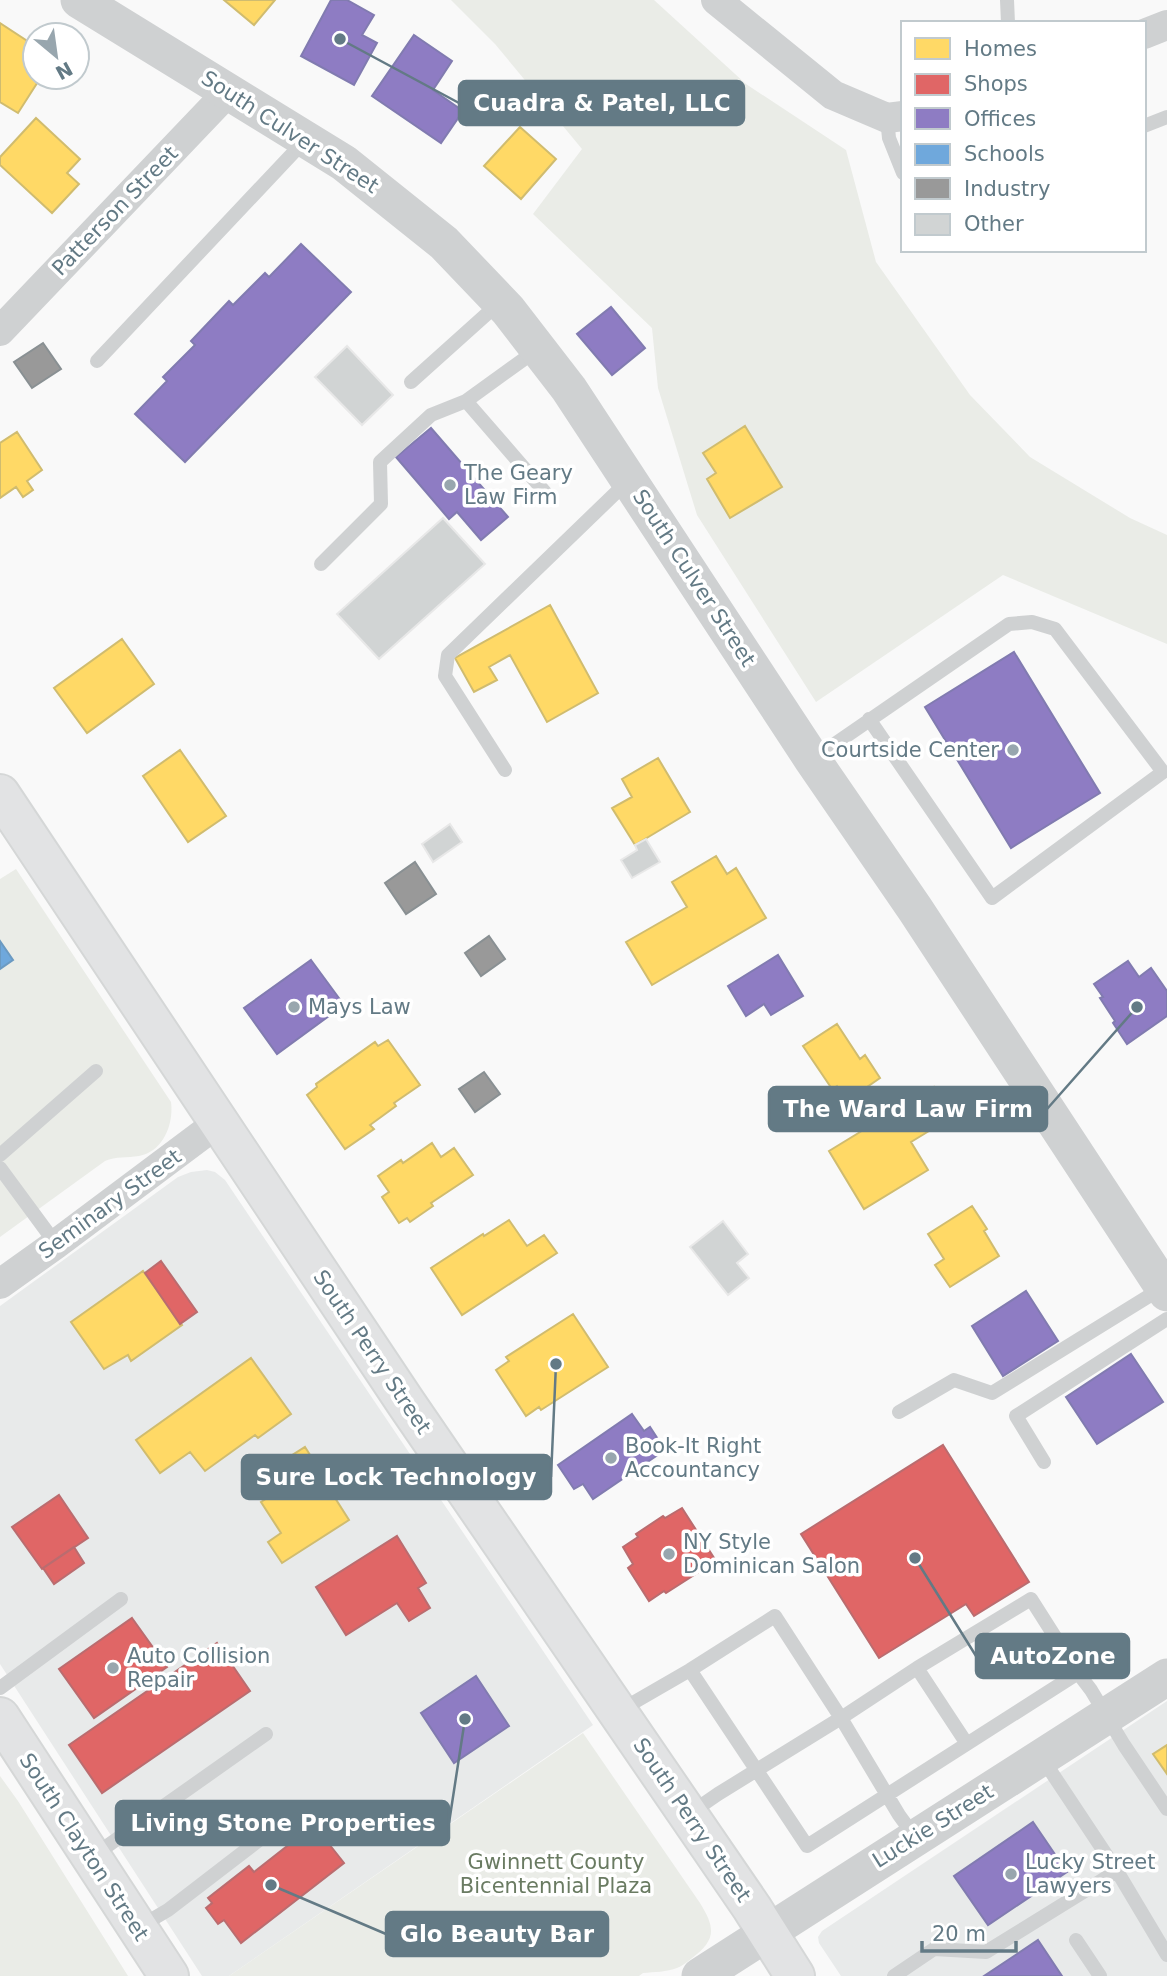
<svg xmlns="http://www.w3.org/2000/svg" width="1167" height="1976" font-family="'DejaVu Sans',sans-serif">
	<rect width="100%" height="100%" fill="#f9f9f9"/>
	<!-- built -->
	<path fill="#e8eaea" d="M207,1170L215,1172L225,1180L593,1725L229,1976H202L0,1664V1306L178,1177L191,1172Z
		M1167,1701V1976H841L819,1943L818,1937L822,1931Z"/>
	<!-- green -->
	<path fill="#eaece7" d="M451,0H654L746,84L846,150L876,262L970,395L1030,457L1130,518L1167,535V644L1003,575L816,702L697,515L658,388L652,328L533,214L582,149L495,44Z
		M16,869L171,1102C174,1124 163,1152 139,1156C127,1158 116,1156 105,1161L0,1237V879Z
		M583,1733L700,1903C716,1929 716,1940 691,1959C687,1962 682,1966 677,1968C667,1972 654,1972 643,1973L639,1976H229Z
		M0,1776L18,1801L128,1976H0Z"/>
	<!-- homes -->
	<path fill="#ffd966" stroke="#d0bc6f" stroke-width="2" d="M224,0H275L254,25Z
		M0,23L35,46V77H41L18,113L0,102Z
		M36,118L80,159L67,173L79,184L52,213L0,165V157Z
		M520,127L556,159L521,199L484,166Z
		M745,426L782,487L730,518L707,479L716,473L703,453Z
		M17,432L42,470L27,481L33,490L23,497L16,487L0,498V443Z
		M550,605L598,693L547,722L510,655L489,667L497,680L474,692L455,658Z
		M122,639L154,684L87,733L54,688Z
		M180,750L226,816L188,842L143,776Z
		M658,758L690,812L635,845L612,808L632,797L622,779Z
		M716,856L727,874L736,868L766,918L652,985L626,942L687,907L672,882Z
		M837,1024L860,1059L865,1055L880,1078L851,1098L846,1091L842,1094L837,1086L832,1089L803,1046Z
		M388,1040L420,1085L394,1103L396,1106L370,1125L374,1129L345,1149L307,1095L317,1087L316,1084L375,1042L378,1046Z
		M934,1087L952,1117L911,1142L928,1170L864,1209L829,1151Z
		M432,1143L441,1157L454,1148L473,1175L431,1203L433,1206L410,1222L407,1218L399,1223L382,1197L389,1192L378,1176L401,1160L403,1163Z
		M972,1206L987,1229L984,1231L999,1256L950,1287L935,1265L944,1259L928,1234Z
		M509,1220L527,1246L544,1235L557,1253L462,1315L431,1268L483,1234L484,1236Z
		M143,1271L182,1325L131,1361L128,1355L104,1369L71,1322Z
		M573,1314L608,1367L541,1410L539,1407L526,1416L496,1370L509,1361L506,1357Z
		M251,1358L291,1414L258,1438L255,1435L205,1471L190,1452L160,1473L136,1440Z
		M305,1447L319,1469L311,1474L322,1491L328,1487L349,1520L282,1563L268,1542L281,1533L261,1502L272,1495L259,1476Z
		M1167,1745V1774L1153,1754Z"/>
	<!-- shops -->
	<path fill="#e06666" stroke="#ba6c6f" stroke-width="2" d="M161,1261L197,1312L180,1324L145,1273Z
		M943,1445L1029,1582L974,1616L966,1604L879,1658L801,1534Z
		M59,1495L88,1538L42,1569L12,1527Z
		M682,1508L716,1561L666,1593L664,1591L649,1601L628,1568L633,1564L623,1547L638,1537L636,1534L663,1516L665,1518Z
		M397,1536L426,1583L418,1588L430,1608L409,1621L397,1603L346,1635L316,1587Z
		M74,1547L84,1563L54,1584L43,1568Z
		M132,1618L167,1667L94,1718L59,1669Z
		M217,1643L250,1691L102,1793L69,1745Z
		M314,1825L344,1863L241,1943L224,1920L218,1924L206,1908L212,1903L208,1898L249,1866L254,1872Z"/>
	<!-- offices -->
	<path fill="#8e7cc3" stroke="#817bb0" stroke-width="2" d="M331,0H347L374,15L362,35L377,43L354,85L301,56Z
		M414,35L452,61L433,90L463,111L441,143L372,96Z
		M301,244L351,292L185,462L135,414L167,381L163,377L195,345L191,341L229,301L233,305L265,273L269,277Z
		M611,307L645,348L612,375L577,334Z
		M431,428L508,517L481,540L457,512L449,519L396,457Z
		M1014,652L1100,793L1011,848L925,707Z
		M778,955L803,996L771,1015L764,1004L746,1016L728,986Z
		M311,960L344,1005L277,1054L244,1008Z
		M1128,961L1139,977L1151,968L1167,991V1016L1127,1044L1113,1023L1115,1021L1100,998L1103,997L1094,984Z
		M1026,1291L1058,1341L1003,1376L972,1326Z
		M1131,1354L1163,1402L1097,1444L1066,1397Z
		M632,1414L644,1431L650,1427L665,1450L593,1499L583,1484L574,1489L558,1465Z
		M476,1676L509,1726L454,1763L421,1713Z
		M1033,1822L1067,1872L988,1925L954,1876Z
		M1038,1940L1062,1976H984Z"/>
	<!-- schools -->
	<path fill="#6fa8dc" stroke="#6b9ac2" stroke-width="2" d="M0,941L13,960L0,969Z"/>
	<!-- industry -->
	<path fill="#999" stroke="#899093" stroke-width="2" d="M43,343L61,369L32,388L14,362Z
		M415,862L436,894L406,914L385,883Z
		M489,936L505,959L481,976L465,953Z
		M484,1072L500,1094L475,1112L459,1089Z"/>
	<!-- building -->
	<path fill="#d1d4d4" stroke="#e8e8e8" stroke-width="2" d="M347,346L393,395L362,425L315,377Z
		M443,518L485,564L379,659L337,614Z
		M450,824L462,842L433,862L422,844Z
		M646,839L660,862L632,878L621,860L637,850L635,845Z
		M723,1221L748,1254L737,1263L749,1278L728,1295L690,1247Z"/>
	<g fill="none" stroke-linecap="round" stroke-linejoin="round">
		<defs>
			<path id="primary" d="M0,794L406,1403L752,1908L795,1976
				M0,1717L169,1976"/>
		</defs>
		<!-- primary casing -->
		<use href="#primary" stroke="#d5d7d7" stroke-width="42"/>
		<!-- service -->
		<path stroke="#cfd1d2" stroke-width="14" d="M1007,0L1008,23
			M887,118L889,138L903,173
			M1144,126L1167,117
			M97,361L294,152L303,138
			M411,382L499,303
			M466,401L550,498
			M321,564L381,504L380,462L431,415L466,401L538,349
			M813,759L1009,624L1032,622L1055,629L1163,772L992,898L869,719
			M505,770L445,676L448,655L628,481
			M0,1155L96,1071
			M0,1168L56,1244
			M899,1412L954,1380L992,1393L1162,1288
			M1044,1462L1016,1416L1167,1319
			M917,1668L967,1744
			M690,1670L807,1846L1078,1673
			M0,1688L121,1599
			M619,1711L690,1670L775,1616L841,1718L917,1668L1031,1599L1078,1673L1091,1690L1124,1745L1167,1809
			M1042,1758L1117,1871L1167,1955
			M689,1814L718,1794L841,1718L899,1815L915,1837
			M93,1856L266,1734
			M139,1927L168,1910L298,1810
			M1076,1940L1100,1976
			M894,1976L934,1949L986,1952L1117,1871"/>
		<!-- minor -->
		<path stroke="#cfd1d2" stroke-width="30" d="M716,0L833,95L887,118L903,116
			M1144,34L1167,25
			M0,331L229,91
			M0,1284L56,1244L219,1122"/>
		<!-- tertiary -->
		<path stroke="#cfd1d2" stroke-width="37" d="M79,0L344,163L444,243L508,310L569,389L812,759L915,909L1167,1293
			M700,1976L1167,1677"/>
		<!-- primary -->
		<use href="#primary" stroke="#e2e3e4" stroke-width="38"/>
	</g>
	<!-- markers -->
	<g fill="#98a6ae" stroke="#fff" stroke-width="2.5">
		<circle cx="450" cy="485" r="7"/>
		<circle cx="1013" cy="750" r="7"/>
		<circle cx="294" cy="1007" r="7"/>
		<circle cx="611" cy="1458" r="7"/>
		<circle cx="669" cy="1554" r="7"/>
		<circle cx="113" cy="1668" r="7"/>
		<circle cx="1011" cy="1874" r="7"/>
	</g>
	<g text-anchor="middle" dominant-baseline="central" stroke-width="7" stroke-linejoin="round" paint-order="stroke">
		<!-- street labels -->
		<g font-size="21" fill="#637a85" stroke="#fff">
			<text transform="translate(290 132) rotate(33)">South Culver Street</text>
			<text transform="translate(115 211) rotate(-46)">Patterson Street</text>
			<text transform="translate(694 578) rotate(57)">South Culver Street</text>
			<text transform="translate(110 1204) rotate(-36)">Seminary Street</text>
			<text transform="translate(372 1352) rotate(56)">South Perry Street</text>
			<text transform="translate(692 1820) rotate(56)">South Perry Street</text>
			<text transform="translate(933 1826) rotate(-32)">Luckie Street</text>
			<text transform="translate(84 1847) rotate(57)">South Clayton Street</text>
		</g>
		<!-- poi labels -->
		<g font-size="21" fill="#637a85" stroke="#fff" text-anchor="start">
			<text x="464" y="473">The Geary<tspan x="464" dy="24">Law Firm</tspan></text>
			<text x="999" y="750" text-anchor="end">Courtside Center</text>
			<text x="308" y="1007">Mays Law</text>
			<text x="625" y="1446">Book-It Right<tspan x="625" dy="24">Accountancy</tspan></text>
			<text x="683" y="1542">NY Style<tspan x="683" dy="24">Dominican Salon</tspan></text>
			<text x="127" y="1656">Auto Collision<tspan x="127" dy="24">Repair</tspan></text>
			<text x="1025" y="1862">Lucky Street<tspan x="1025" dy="24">Lawyers</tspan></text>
		</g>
		<!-- park labels -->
		<g font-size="21" fill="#6a7b62" stroke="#fff">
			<text x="556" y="1862">Gwinnett County<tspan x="556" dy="24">Bicentennial Plaza</tspan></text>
		</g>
	</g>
	<!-- callouts -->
	<path fill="none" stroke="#637a85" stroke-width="2.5" d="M340 39L459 103M1137 1007L1047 1109M556 1364L551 1477M915 1558L976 1656M465 1719L449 1823M271 1885L386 1934"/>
	<g fill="#637a85" stroke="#fff" stroke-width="2.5">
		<circle cx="340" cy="39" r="7"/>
		<circle cx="1137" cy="1007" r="7"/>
		<circle cx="556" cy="1364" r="7"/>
		<circle cx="915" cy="1558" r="7"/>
		<circle cx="465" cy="1719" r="7"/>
		<circle cx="271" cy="1885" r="7"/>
	</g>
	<g fill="#637a85" stroke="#637a85" stroke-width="2.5">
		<rect x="459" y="81" width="285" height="44" rx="7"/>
		<rect x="769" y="1087" width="278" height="44" rx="7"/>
		<rect x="242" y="1455" width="309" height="44" rx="7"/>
		<rect x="976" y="1634" width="153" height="44" rx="7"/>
		<rect x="116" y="1801" width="333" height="44" rx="7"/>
		<rect x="386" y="1912" width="222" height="44" rx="7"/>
	</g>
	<g font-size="23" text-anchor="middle" font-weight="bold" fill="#fff">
		<text x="602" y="111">Cuadra &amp; Patel, LLC</text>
		<text x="908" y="1117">The Ward Law Firm</text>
		<text x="396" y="1485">Sure Lock Technology</text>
		<text x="1053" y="1664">AutoZone</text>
		<text x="283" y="1831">Living Stone Properties</text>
		<text x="497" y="1942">Glo Beauty Bar</text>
	</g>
	<!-- legend -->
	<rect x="901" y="21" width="245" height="231" fill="#ffffff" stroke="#c1cace" stroke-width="2"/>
	<rect x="915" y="38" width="35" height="21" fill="#ffd966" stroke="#c1cace" stroke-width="2"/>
	<text x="964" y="56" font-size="21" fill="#637a85">Homes</text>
	<rect x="915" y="74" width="35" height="21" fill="#e06666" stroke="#c1cace" stroke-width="2"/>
	<text x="964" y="91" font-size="21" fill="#637a85">Shops</text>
	<rect x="915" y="108" width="35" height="21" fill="#8e7cc3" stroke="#c1cace" stroke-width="2"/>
	<text x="964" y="126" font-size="21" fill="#637a85">Offices</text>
	<rect x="915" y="144" width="35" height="21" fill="#6fa8dc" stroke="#c1cace" stroke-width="2"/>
	<text x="964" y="161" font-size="21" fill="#637a85">Schools</text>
	<rect x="915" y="178" width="35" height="21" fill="#999999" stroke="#c1cace" stroke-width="2"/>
	<text x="964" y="196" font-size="21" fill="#637a85">Industry</text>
	<rect x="915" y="214" width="35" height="21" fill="#d1d4d4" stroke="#c1cace" stroke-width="2"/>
	<text x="964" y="231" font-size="21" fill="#637a85">Other</text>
	<!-- north arrow -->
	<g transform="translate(56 56) rotate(151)"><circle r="33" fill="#ffffff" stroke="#c1cace" stroke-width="2"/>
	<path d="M0-5L12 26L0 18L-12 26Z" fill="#98a6ae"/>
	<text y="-10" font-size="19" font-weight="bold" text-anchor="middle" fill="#637a85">N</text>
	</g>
	<!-- scale -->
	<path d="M922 1941v10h94v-10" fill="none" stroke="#637a85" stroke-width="3.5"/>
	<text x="932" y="1941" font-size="21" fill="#637a85" stroke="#ffffff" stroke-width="5" paint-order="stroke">20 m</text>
</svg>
